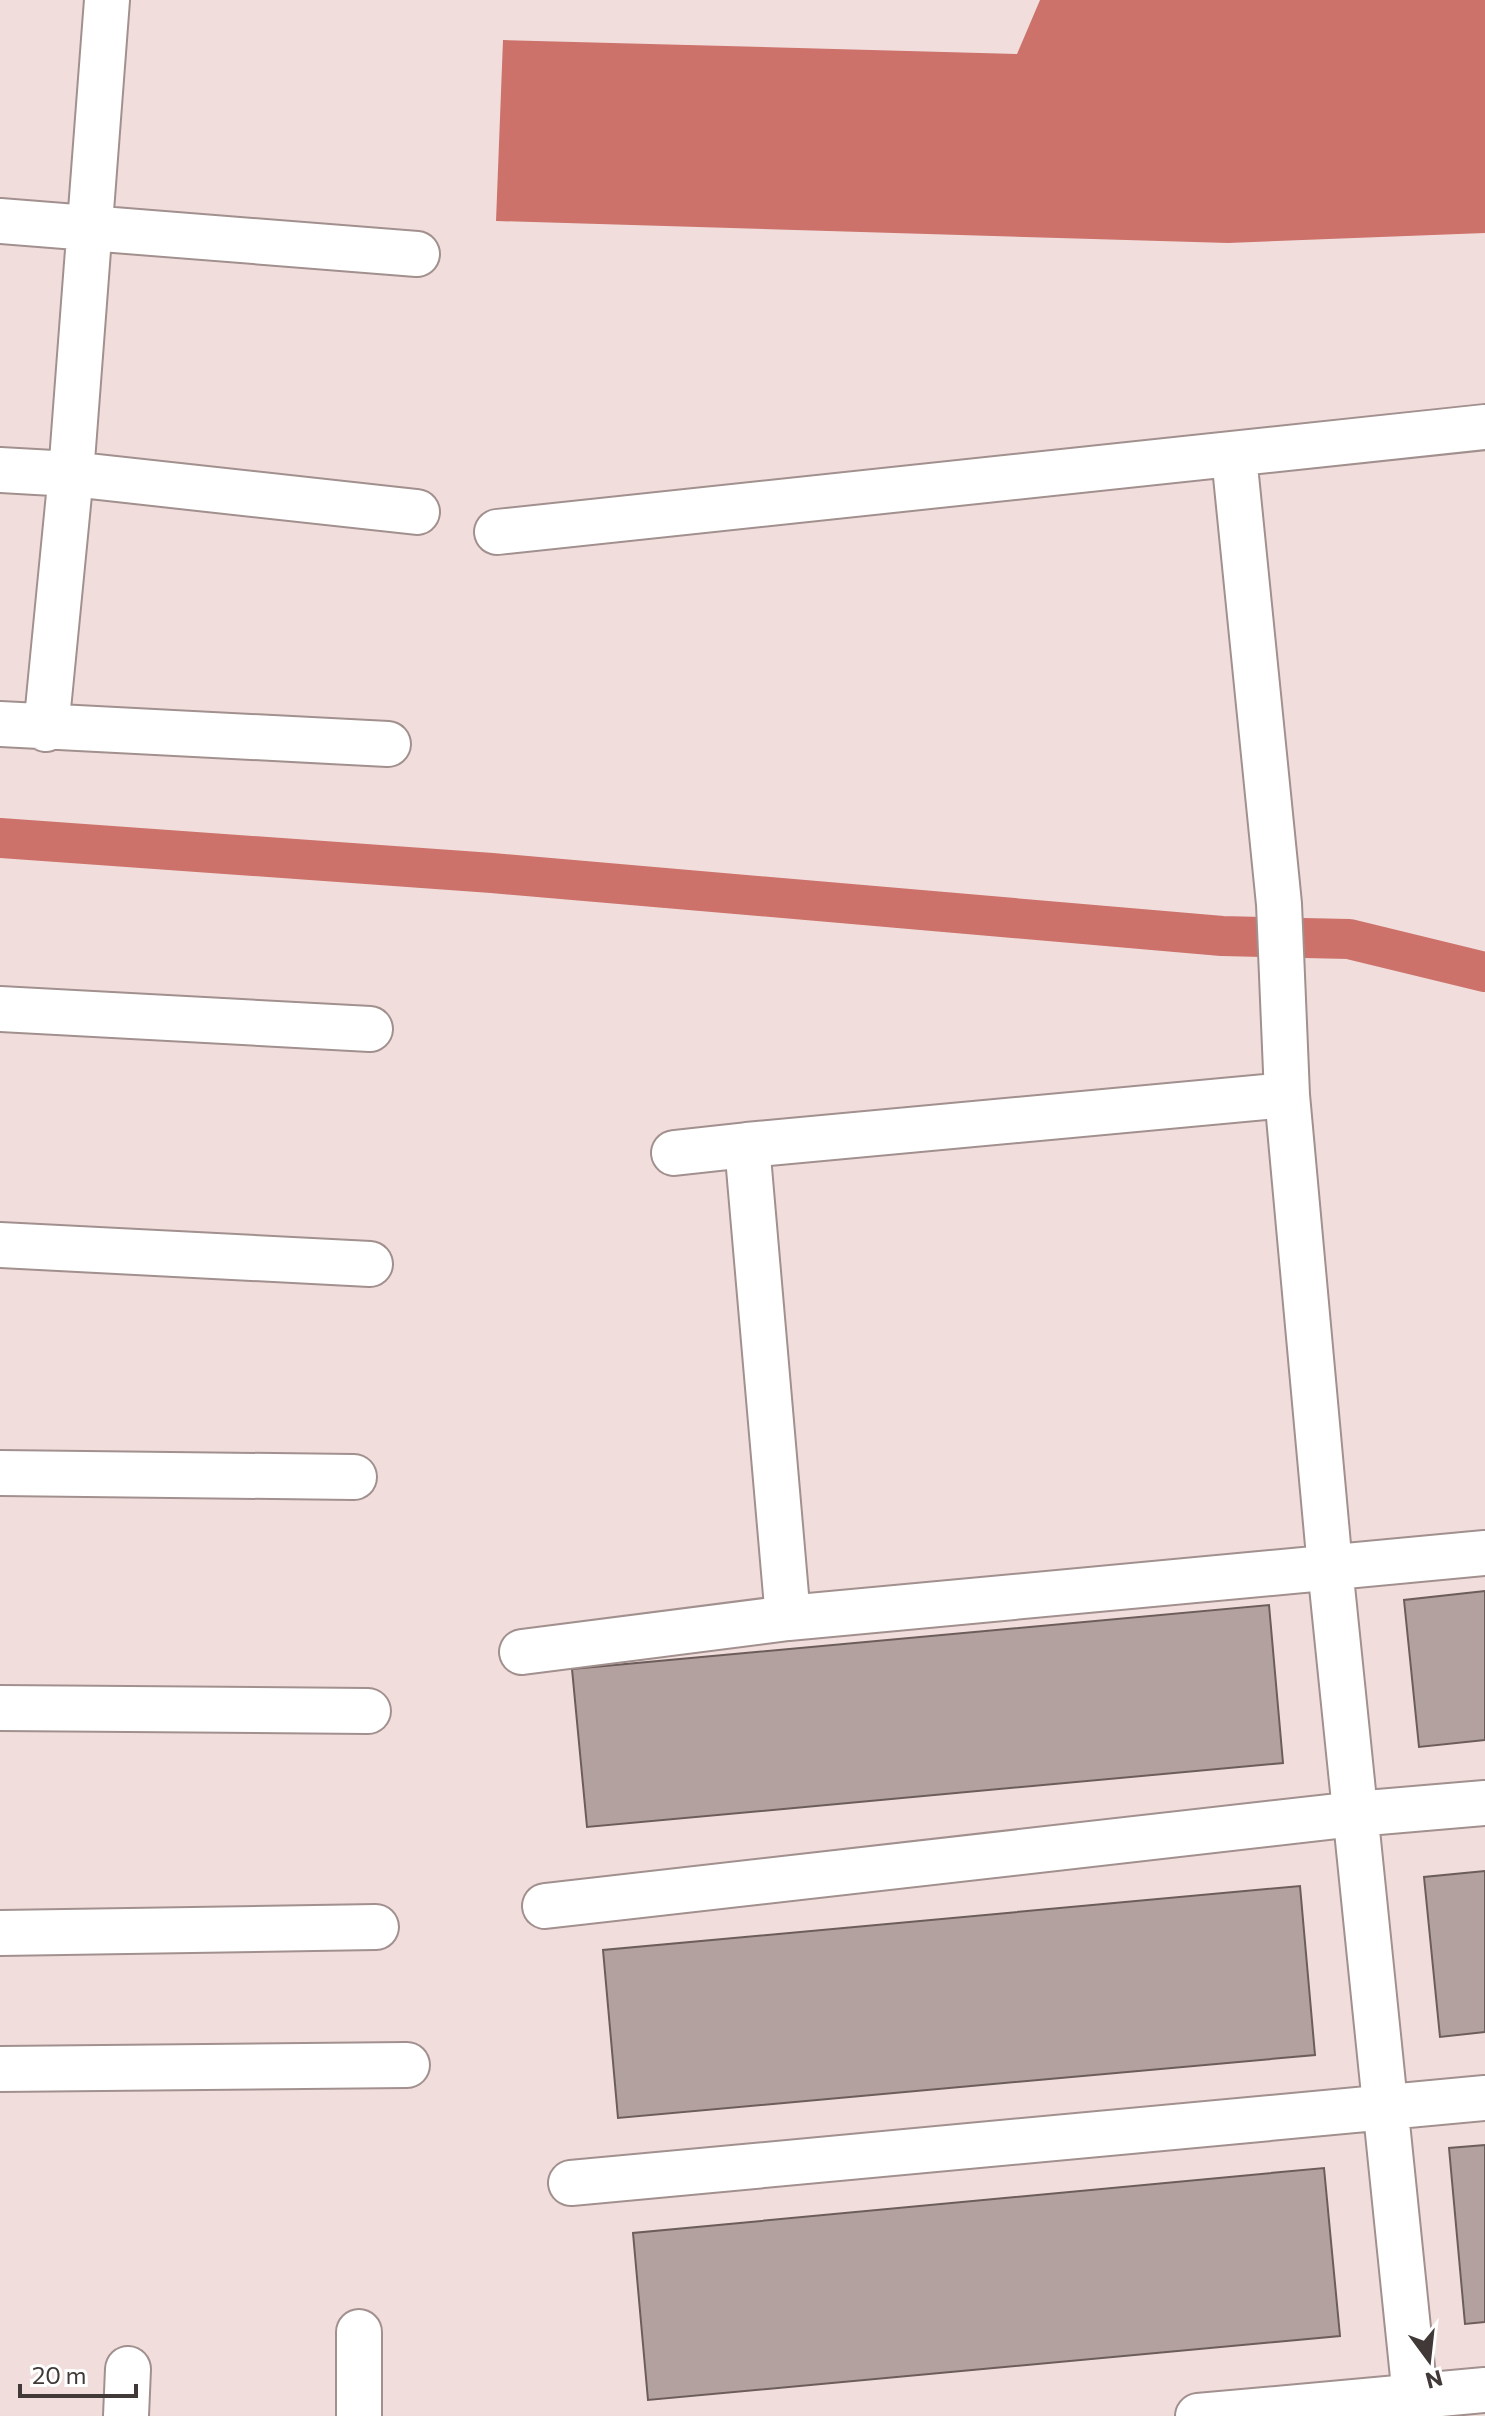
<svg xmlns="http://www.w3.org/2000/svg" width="1485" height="2416" font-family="Commissioner,sans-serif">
	<rect width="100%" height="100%" fill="#f1dedc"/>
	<!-- water -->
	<path fill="#cc726b" d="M1040,0H1485V233L1228,243L496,221L503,40L1017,54Z"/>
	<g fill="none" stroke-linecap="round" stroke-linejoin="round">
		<!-- canal -->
		<path stroke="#cc726b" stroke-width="40" d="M0,838L492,873L1222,936L1349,939L1485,972"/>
	</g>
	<!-- building -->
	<path fill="#b3a19f" stroke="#6c5d5b" stroke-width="2" d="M1485,1591V1740L1419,1747L1404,1600Z
		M1269,1605L1283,1763L587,1827L572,1669Z
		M1485,1871V2032L1440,2037L1424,1877Z
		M1300,1886L1315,2055L618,2118L603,1950Z
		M1485,2145V2322L1465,2324L1449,2148Z
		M1324,2168L1340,2336L648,2400L633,2233Z"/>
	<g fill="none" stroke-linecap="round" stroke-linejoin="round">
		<defs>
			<path id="minor" d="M0,221L417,254
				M1234,456L1279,904L1287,1095L1330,1567L1417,2416
				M0,470L71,474L417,512
				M497,532L1485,427
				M0,724L388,744
				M46,729L71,474L107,0
				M0,1009L370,1029
				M674,1153L747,1145
				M0,1245L370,1264
				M0,1473L354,1477
				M788,1618L747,1145L1287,1095
				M522,1652L788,1618L1485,1553
				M0,1708L368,1711
				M545,1906L1355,1814L1485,1803
				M0,1933L376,1927
				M0,2069L407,2065
				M571,2183L1485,2098
				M359,2332V2416
				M126,2416L128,2369
				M1198,2416L1485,2390"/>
		</defs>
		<!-- minor casing -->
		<use href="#minor" stroke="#a1908e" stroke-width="48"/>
		<!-- minor -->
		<use href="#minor" stroke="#fff" stroke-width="44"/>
	</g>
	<!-- north arrow -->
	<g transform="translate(1429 2360) rotate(165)" stroke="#ffffff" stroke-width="6" paint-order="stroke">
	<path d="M0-6L14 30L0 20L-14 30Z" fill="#403938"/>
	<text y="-12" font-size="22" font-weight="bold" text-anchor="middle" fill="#403938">N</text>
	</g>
	<!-- scale -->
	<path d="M20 2384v12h116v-12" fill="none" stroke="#403938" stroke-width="4"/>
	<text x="32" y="2384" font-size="24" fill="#403938" stroke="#ffffff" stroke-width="6" paint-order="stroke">20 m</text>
</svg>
